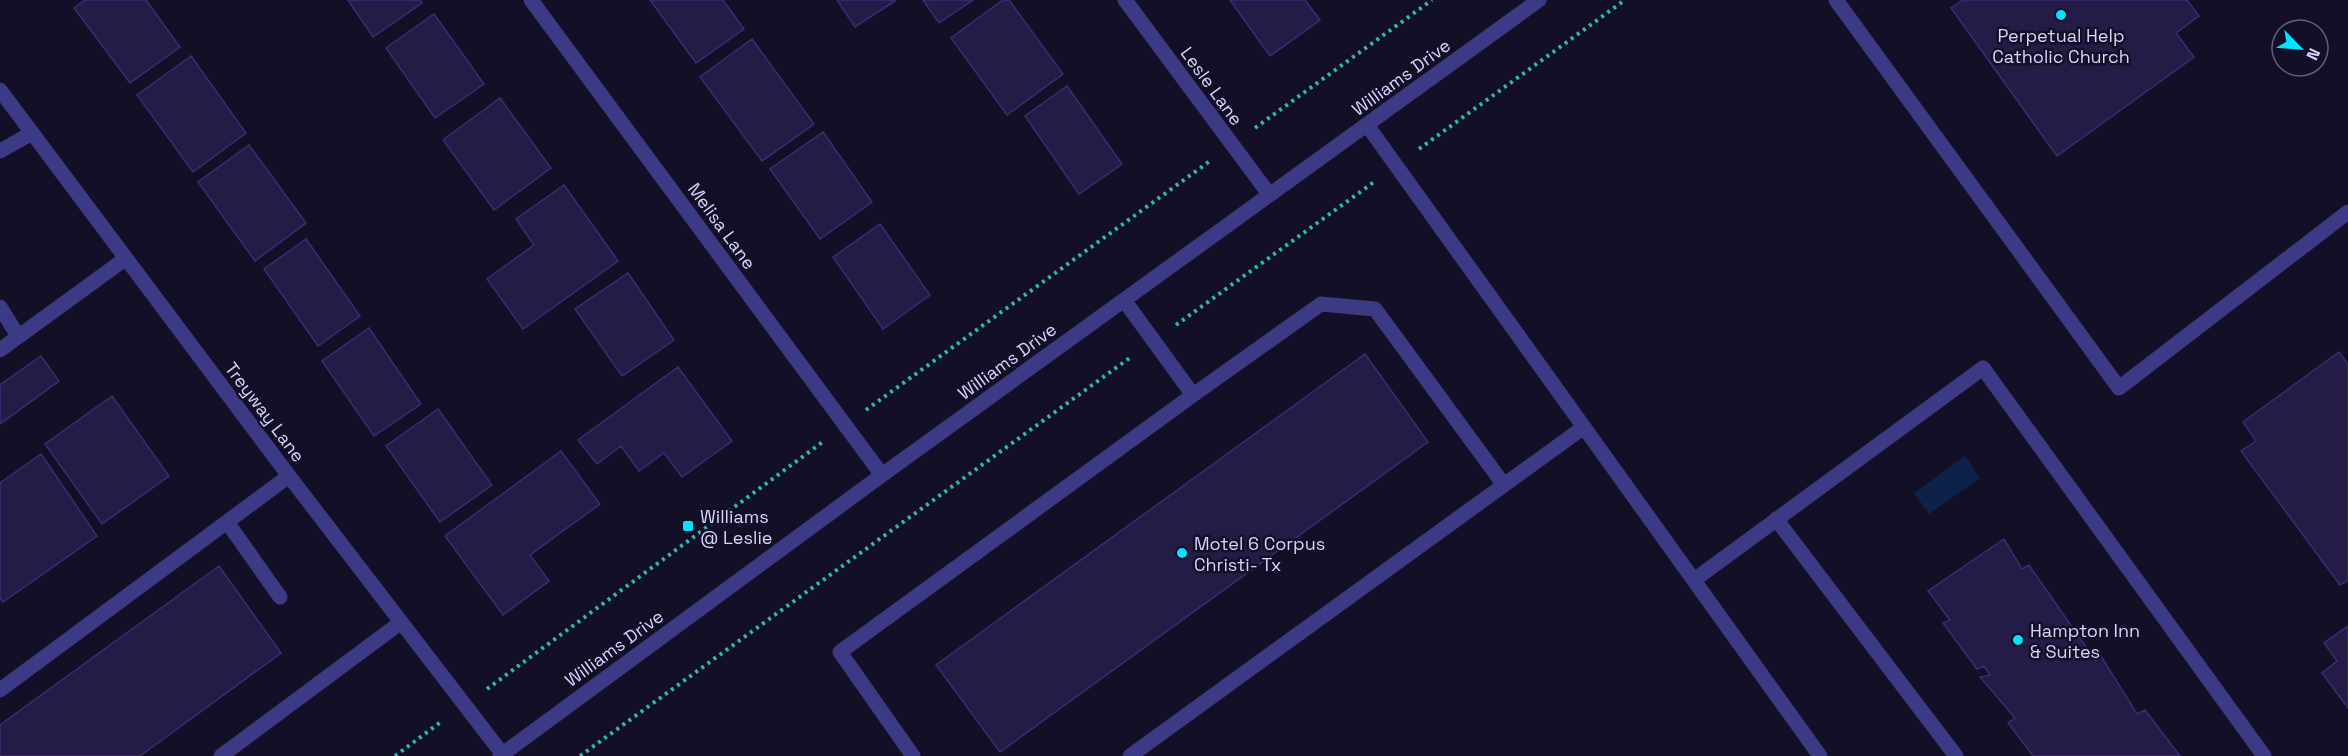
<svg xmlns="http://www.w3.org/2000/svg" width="2348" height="756" font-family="'Space Grotesk',sans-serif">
	<rect width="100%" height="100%" fill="#130f26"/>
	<!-- water -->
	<path fill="#0c2248" d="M1965,456L1980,478L1929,514L1914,493Z"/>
	<!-- building -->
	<path fill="#241b47" stroke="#3b2d73" stroke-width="1.5" d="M85,0H146L180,47L130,83L74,8Z
		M348,0H420L422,3L373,37Z
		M650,0H723L744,29L696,63Z
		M837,0H895V1L855,27Z
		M923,0H973L939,23Z
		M1003,0H1009L1063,74L1007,115L951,38Z
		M1230,0H1305L1320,20L1270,56Z
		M1963,0H2187L2199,16L2176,33L2194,57L2057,156L1951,8Z
		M434,14L484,84L435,118L386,48Z
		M752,39L814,124L762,161L700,77Z
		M191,56L246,133L193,172L137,95Z
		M1067,86L1122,164L1079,194L1025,116Z
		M500,98L551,168L494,210L443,140Z
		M823,132L872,202L820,239L770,169Z
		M249,145L306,223L255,261L198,182Z
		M564,185L618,261L523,329L487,279L534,245L516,219Z
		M880,224L930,295L883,329L833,257Z
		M306,239L360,316L318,346L264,269Z
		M628,273L674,340L622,376L575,309Z
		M369,328L421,404L374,436L322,361Z
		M2339,352L2348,364V580L2340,585L2241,451L2256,441L2243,422Z
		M1365,354L1428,442L1000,752L936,665Z
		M41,356L59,381L0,424V385Z
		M678,367L732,441L682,477L664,453L639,471L621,446L597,464L578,440Z
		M112,396L169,476L102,524L45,444Z
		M438,409L492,485L440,522L386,446Z
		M561,451L600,504L530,555L549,581L503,615L445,536Z
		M41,454L97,536L3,602L0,598V483Z
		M2004,539L2022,569L2029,565L2095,660L2101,656L2137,714L2145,710L2180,756H2033L2008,723L2015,718L1980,677L1990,675L1984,666L1977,669L1943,623L1950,620L1928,591Z
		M219,566L281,653L140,756H0V725Z
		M2348,626V708L2322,673L2337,661L2324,643Z"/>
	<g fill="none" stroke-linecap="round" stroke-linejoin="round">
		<!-- path -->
		<path stroke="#2fb8b0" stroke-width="4" stroke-dasharray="3 4.5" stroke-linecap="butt" d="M1255,128L1432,0
			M1419,149L1625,0
			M1176,325L1374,182
			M866,410L1210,161
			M487,689L824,441
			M395,756L442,721
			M580,756L1131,357"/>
		<!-- minor -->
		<path stroke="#3d3a85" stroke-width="15" d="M531,0L882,475
			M1125,0L1269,194
			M1836,0L2119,388L2348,212
			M0,90L289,476L504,756
			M1367,125L1820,756
			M0,151L32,133
			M0,307L18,336
			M0,350L125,259
			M1193,395L1321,304L1375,309L1504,485
			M1776,519L1956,756
			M227,522L280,597
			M1694,580L1983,368L2264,756
			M0,690L289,476
			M221,756L400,623
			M500,756L882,475L1539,0
			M913,756L840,652L1193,395L1124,300
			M1130,756L1584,427"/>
	</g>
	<!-- markers -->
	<g fill="#00e5ff" stroke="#130f26" stroke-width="2">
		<circle cx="2061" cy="15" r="6"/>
		<rect x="682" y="520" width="12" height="12" rx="3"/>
		<circle cx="1182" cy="553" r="6"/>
		<circle cx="2018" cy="640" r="6"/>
	</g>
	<g text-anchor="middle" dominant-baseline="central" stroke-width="5" stroke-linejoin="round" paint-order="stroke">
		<!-- poi labels -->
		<g font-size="18" fill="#d9d4ff" stroke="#130f26" text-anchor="start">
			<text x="2061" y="35" text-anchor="middle">Perpetual Help<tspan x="2061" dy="21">Catholic Church</tspan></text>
			<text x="700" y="516">Williams<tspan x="700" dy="21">@ Leslie</tspan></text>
			<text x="1194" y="543">Motel 6 Corpus<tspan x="1194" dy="21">Christi- Tx</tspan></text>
			<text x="2030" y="630">Hampton Inn<tspan x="2030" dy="21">&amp; Suites</tspan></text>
		</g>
		<!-- street labels -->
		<g font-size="18" fill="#d9d4ff" stroke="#130f26">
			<text transform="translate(1401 77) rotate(-36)">Williams Drive</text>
			<text transform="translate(1212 86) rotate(54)">Lesle Lane</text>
			<text transform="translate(722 226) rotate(54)">Melisa Lane</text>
			<text transform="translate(1007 361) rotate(-36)">Williams Drive</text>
			<text transform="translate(265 412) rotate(53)">Treyway Lane</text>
			<text transform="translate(614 648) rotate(-36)">Williams Drive</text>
		</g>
	</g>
	<!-- north arrow -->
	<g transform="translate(2300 48) rotate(115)"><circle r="28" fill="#130f26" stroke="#625e7d" stroke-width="1.5"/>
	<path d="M0-4.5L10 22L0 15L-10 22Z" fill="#00e5ff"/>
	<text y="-9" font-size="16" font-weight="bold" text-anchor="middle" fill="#d9d4ff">N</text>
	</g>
</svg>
